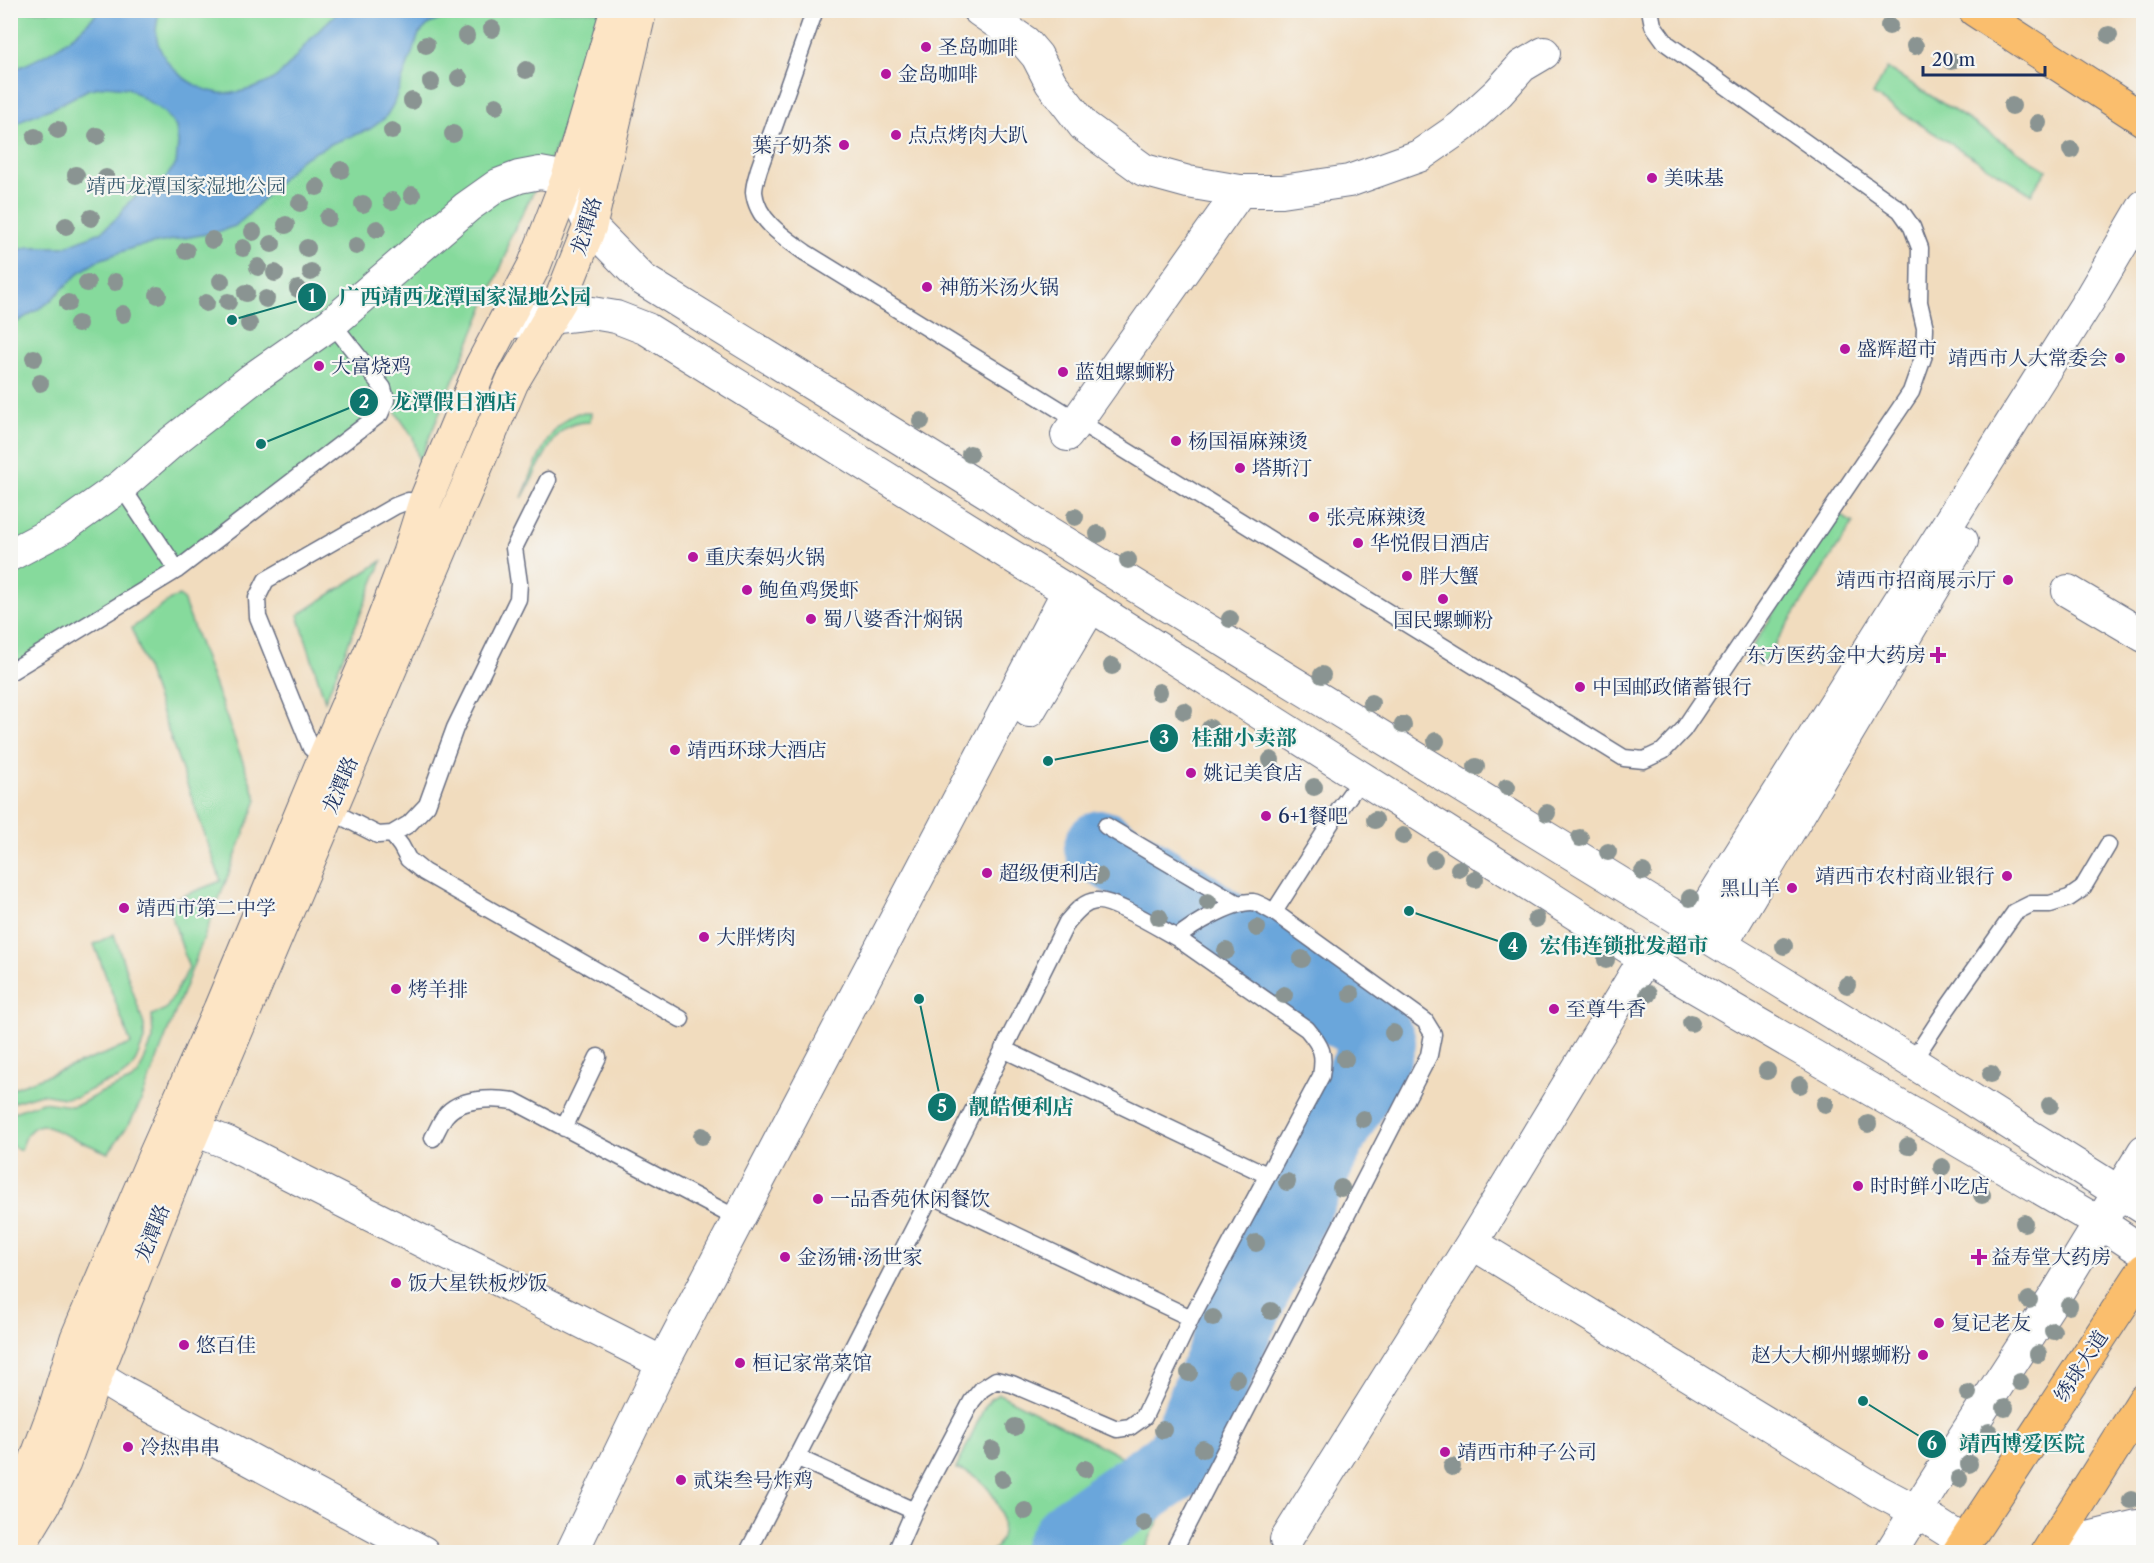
<svg xmlns="http://www.w3.org/2000/svg" width="2154" height="1563" font-family="'Libre Caslon Text','Noto Serif SC',serif">
	<rect width="100%" height="100%" fill="#f6f6f2"/>
	<filter id="ink" filterUnits="userSpaceOnUse"><feTurbulence type="fractalNoise" baseFrequency=".0167" numOctaves="2"/><feDisplacementMap in="SourceGraphic" scale="12" xChannelSelector="R" yChannelSelector="G"/><feConvolveMatrix kernelMatrix="1 2 1 2 8 2 1 2 1" color-interpolation-filters="sRGB"/></filter>
	<filter id="wash" filterUnits="userSpaceOnUse"><feTurbulence type="fractalNoise" baseFrequency=".008" numOctaves="4" result="noise"/><feDisplacementMap in="SourceGraphic" scale="24" xChannelSelector="R" yChannelSelector="G"/><feGaussianBlur stdDeviation="1.35" result="paint"/><feColorMatrix in="noise" values="0 0 0 0 0 0 0 0 0 0 0 0 0 0 0 0 0 1.4 0 .05"/><feComposite in="paint" operator="in"/></filter>
	<g filter="url(#wash)">
		<rect width="100%" height="100%" fill="#f1dcbe"/>
		<!-- green -->
		<path fill="#86da9c" stroke="#50847d" stroke-width="1.5" d="M10,11H625L508,242L507,253L419,462L413,437L390,404L284,493L10,670Z
			M1887,68L2047,170L2031,194L1873,95Z
			M578,413H591L590,422C580,422 571,423 563,430C548,443 533,479 522,498C534,470 546,425 578,413Z
			M1838,514L1853,523L1761,666L1746,656Z
			M382,561L325,701L298,615Z
			M179,596L183,599L257,800L141,1101L131,1121L108,1153L43,1125C29,1126 25,1137 21,1150L11,1146V1113L42,1102L72,1106L80,1104L100,1093L130,1081L138,1075L153,1039L152,1015L166,1009L189,968L167,902L221,881L132,628L173,598Z
			M114,934L144,1025V1040L137,1058L132,1068L118,1079L102,1084L77,1097L64,1098L41,1094L11,1103V1089L131,1044L94,944Z
			M999,1394L1142,1467C1110,1481 1055,1521 1038,1552H992C1019,1525 989,1473 956,1469L984,1408L990,1399Z
			M1173,1492L1143,1552H1081C1099,1530 1146,1505 1173,1492Z"/>
		<!-- water -->
		<path fill="#6aa6db" stroke="#426a9c" stroke-width="1.5" d="M100,10L159,11C158,18 156,26 156,33C159,64 191,89 219,93C235,95 263,87 276,77C289,68 297,55 307,43C317,32 328,21 339,11H448L442,19L429,24L419,34L393,105L385,118L370,129L333,143L300,160L247,216L235,226L217,232L135,247L99,260L80,272L48,303L11,326V252L29,247H64L101,232L119,216L129,202L140,194L161,184L176,164L178,143L176,127L164,112L128,88L107,86L89,89L55,107L26,118L11,128V71C49,55 71,42 100,10Z"/>
		<g fill="none" stroke-linecap="round" stroke-linejoin="round">
			<!-- river -->
			<path stroke="#6aa6db" stroke-width="74" d="M1060,1552L1072,1534L1181,1460L1238,1321L1335,1124L1373,1060L1379,1043L1370,1026L1337,1008L1181,897L1101,847"/>
		</g>
	</g>
	<g filter="url(#ink)">
		<g fill="none" stroke-linecap="round" stroke-linejoin="round">
			<defs>
				<path id="lane" d="M815,10L759,169C757,176 754,185 754,192C757,221 785,238 806,253L1624,758L1644,760L1663,751L1683,730L1911,392L1924,355L1925,328L1919,302L1920,248L1912,227L1900,210L1666,43L1653,25L1650,10
					M121,486L177,570
					M10,672L177,570L380,414L386,400L383,388L332,323
					M324,759L311,748L258,617L257,598L266,580L395,506L408,501L425,502
					M329,810L378,835L392,834L409,824L427,805L455,728L518,599L519,583L514,548L548,480
					M1106,826L1238,904
					M392,834L401,846L408,859L424,872L681,1019
					M1003,1049L1267,1175
					M1912,1062L1944,1013L2015,912L2031,904H2050L2069,898L2082,889L2108,845
					M564,1128L598,1057
					M433,1138C437,1131 440,1123 445,1116C459,1097 494,1098 514,1101L740,1220
					M931,1195L1191,1318
					M796,1457L914,1511
					M748,1552L931,1195L1067,922C1075,913 1083,902 1096,901C1112,899 1161,929 1177,938C1192,925 1232,901 1253,902C1259,903 1268,909 1274,912L1339,810L1362,778
					M896,1552L914,1511L972,1401L982,1389L996,1380L1012,1384L1117,1429L1130,1427L1144,1417L1191,1318L1321,1076C1325,1053 1322,1047 1307,1029L1177,938
					M1173,1552L1429,1055L1433,1034L1425,1021L1274,912"/>
				<path id="street" d="M979,10L1025,42L1037,56L1051,83L1084,126L1144,170L1188,182L1240,191H1282L1349,181L1419,156L1461,127L1499,92L1522,66L1544,53
					M505,323L592,313L616,317L647,329L1068,591L1645,958L2100,1223L2144,1252
					M1067,435L1240,191
					M10,555L65,526L121,486L173,441L252,379L332,323L467,207L498,185L519,177L540,173L568,178L590,226L642,279L992,495L1036,525L1912,1062L2144,1208
					M2068,591L2144,636
					M1029,711L1091,606
					M1693,929L2089,300L2144,206
					M1721,945L1962,541
					M195,1130L228,1143L663,1363
					M1472,1243L1878,1491L1916,1511L1965,1542
					M96,1375L124,1392L423,1552
					M1286,1540L1472,1243L1645,958
					M2127,1541L2144,1552
					M2051,1547L2137,1526
					M572,1552L663,1363L1068,591
					M1891,1552L1936,1480L2054,1298L2144,1151"/>
				<path id="secondary" d="M10,1519L26,1487L55,1409L77,1338L155,1155L220,1009L324,759L377,637L409,553L425,502L481,367L534,266L568,178L617,10
					M15,1552L44,1504L64,1462L96,1375L180,1163L512,382L561,299L590,226L640,10"/>
				<path id="primary" d="M1975,10L2144,120
					M1959,1552L2144,1270
					M2048,1552L2144,1400"/>
			</defs>
			<!-- lane casing -->
			<use href="#lane" stroke="#666c80" stroke-width="19"/>
			<!-- street casing -->
			<use href="#street" stroke="#666c80" stroke-width="34"/>
			<!-- secondary casing -->
			<use href="#secondary" stroke="#666c80" stroke-width="35"/>
			<!-- primary casing -->
			<use href="#primary" stroke="#666c80" stroke-width="35"/>
			<!-- lane -->
			<use href="#lane" stroke="#fff" stroke-width="16"/>
			<!-- street -->
			<use href="#street" stroke="#fff" stroke-width="32"/>
			<!-- secondary -->
			<use href="#secondary" stroke="#fde5c5" stroke-width="33"/>
			<!-- primary -->
			<use href="#primary" stroke="#fabe6d" stroke-width="33"/>
		</g>
		<!-- trees -->
		<g fill="#8a9492">
			<circle cx="1889" cy="26" r="9"/>
			<circle cx="492" cy="29" r="9"/>
			<circle cx="2109" cy="35" r="9"/>
			<circle cx="466" cy="36" r="9"/>
			<circle cx="426" cy="45" r="9"/>
			<circle cx="1915" cy="46" r="9"/>
			<circle cx="1951" cy="61" r="9"/>
			<circle cx="526" cy="70" r="9"/>
			<circle cx="459" cy="78" r="9"/>
			<circle cx="431" cy="82" r="9"/>
			<circle cx="412" cy="101" r="9"/>
			<circle cx="496" cy="106" r="9"/>
			<circle cx="2012" cy="106" r="9"/>
			<circle cx="2038" cy="123" r="9"/>
			<circle cx="58" cy="130" r="9"/>
			<circle cx="392" cy="131" r="9"/>
			<circle cx="453" cy="134" r="9"/>
			<circle cx="97" cy="136" r="9"/>
			<circle cx="35" cy="137" r="9"/>
			<circle cx="2071" cy="150" r="9"/>
			<circle cx="341" cy="170" r="9"/>
			<circle cx="76" cy="175" r="9"/>
			<circle cx="106" cy="178" r="9"/>
			<circle cx="317" cy="187" r="9"/>
			<circle cx="412" cy="195" r="9"/>
			<circle cx="392" cy="201" r="9"/>
			<circle cx="300" cy="203" r="9"/>
			<circle cx="363" cy="204" r="9"/>
			<circle cx="91" cy="218" r="9"/>
			<circle cx="328" cy="218" r="9"/>
			<circle cx="286" cy="225" r="9"/>
			<circle cx="66" cy="226" r="9"/>
			<circle cx="377" cy="229" r="9"/>
			<circle cx="253" cy="232" r="9"/>
			<circle cx="212" cy="240" r="9"/>
			<circle cx="272" cy="244" r="9"/>
			<circle cx="356" cy="246" r="9"/>
			<circle cx="243" cy="248" r="9"/>
			<circle cx="307" cy="248" r="9"/>
			<circle cx="186" cy="251" r="9"/>
			<circle cx="258" cy="267" r="9"/>
			<circle cx="311" cy="272" r="9"/>
			<circle cx="275" cy="273" r="9"/>
			<circle cx="221" cy="281" r="9"/>
			<circle cx="115" cy="282" r="9"/>
			<circle cx="87" cy="283" r="9"/>
			<circle cx="298" cy="289" r="9"/>
			<circle cx="246" cy="293" r="9"/>
			<circle cx="158" cy="295" r="9"/>
			<circle cx="266" cy="299" r="9"/>
			<circle cx="228" cy="302" r="9"/>
			<circle cx="68" cy="303" r="9"/>
			<circle cx="206" cy="303" r="9"/>
			<circle cx="123" cy="314" r="9"/>
			<circle cx="78" cy="324" r="9"/>
			<circle cx="249" cy="324" r="9"/>
			<circle cx="34" cy="358" r="9"/>
			<circle cx="40" cy="383" r="9"/>
			<circle cx="921" cy="421" r="9"/>
			<circle cx="970" cy="454" r="9"/>
			<circle cx="1075" cy="517" r="9"/>
			<circle cx="1098" cy="534" r="9"/>
			<circle cx="1128" cy="560" r="9"/>
			<circle cx="1230" cy="619" r="9"/>
			<circle cx="1112" cy="666" r="9"/>
			<circle cx="1322" cy="675" r="9"/>
			<circle cx="1159" cy="692" r="9"/>
			<circle cx="1371" cy="703" r="9"/>
			<circle cx="1184" cy="711" r="9"/>
			<circle cx="1403" cy="725" r="9"/>
			<circle cx="1210" cy="728" r="9"/>
			<circle cx="1436" cy="741" r="9"/>
			<circle cx="1271" cy="760" r="9"/>
			<circle cx="1476" cy="767" r="9"/>
			<circle cx="1314" cy="787" r="9"/>
			<circle cx="1507" cy="787" r="9"/>
			<circle cx="1547" cy="813" r="9"/>
			<circle cx="1375" cy="820" r="9"/>
			<circle cx="1403" cy="836" r="9"/>
			<circle cx="1580" cy="838" r="9"/>
			<circle cx="1608" cy="852" r="9"/>
			<circle cx="1434" cy="859" r="9"/>
			<circle cx="1459" cy="869" r="9"/>
			<circle cx="1643" cy="872" r="9"/>
			<circle cx="1099" cy="876" r="9"/>
			<circle cx="1475" cy="879" r="9"/>
			<circle cx="1690" cy="898" r="9"/>
			<circle cx="1208" cy="902" r="9"/>
			<circle cx="1159" cy="917" r="9"/>
			<circle cx="1536" cy="919" r="9"/>
			<circle cx="1257" cy="928" r="9"/>
			<circle cx="1784" cy="946" r="9"/>
			<circle cx="1226" cy="951" r="9"/>
			<circle cx="1302" cy="959" r="9"/>
			<circle cx="1606" cy="960" r="9"/>
			<circle cx="1847" cy="985" r="9"/>
			<circle cx="1351" cy="994" r="9"/>
			<circle cx="1648" cy="994" r="9"/>
			<circle cx="1284" cy="995" r="9"/>
			<circle cx="1691" cy="1023" r="9"/>
			<circle cx="1393" cy="1033" r="9"/>
			<circle cx="1345" cy="1059" r="9"/>
			<circle cx="1767" cy="1071" r="9"/>
			<circle cx="1991" cy="1074" r="9"/>
			<circle cx="1800" cy="1085" r="9"/>
			<circle cx="1825" cy="1104" r="9"/>
			<circle cx="2050" cy="1105" r="9"/>
			<circle cx="1363" cy="1119" r="9"/>
			<circle cx="1868" cy="1124" r="9"/>
			<circle cx="702" cy="1136" r="9"/>
			<circle cx="1908" cy="1146" r="9"/>
			<circle cx="1942" cy="1167" r="9"/>
			<circle cx="1287" cy="1182" r="9"/>
			<circle cx="1341" cy="1188" r="9"/>
			<circle cx="1982" cy="1195" r="9"/>
			<circle cx="2024" cy="1223" r="9"/>
			<circle cx="1256" cy="1243" r="9"/>
			<circle cx="2029" cy="1300" r="9"/>
			<circle cx="2069" cy="1306" r="9"/>
			<circle cx="1271" cy="1311" r="9"/>
			<circle cx="1213" cy="1318" r="9"/>
			<circle cx="2053" cy="1331" r="9"/>
			<circle cx="2038" cy="1354" r="9"/>
			<circle cx="1189" cy="1373" r="9"/>
			<circle cx="1237" cy="1379" r="9"/>
			<circle cx="2020" cy="1382" r="9"/>
			<circle cx="1968" cy="1393" r="9"/>
			<circle cx="2005" cy="1408" r="9"/>
			<circle cx="1015" cy="1427" r="9"/>
			<circle cx="1163" cy="1430" r="9"/>
			<circle cx="1989" cy="1432" r="9"/>
			<circle cx="1934" cy="1448" r="9"/>
			<circle cx="1203" cy="1449" r="9"/>
			<circle cx="992" cy="1450" r="9"/>
			<circle cx="1969" cy="1464" r="9"/>
			<circle cx="1452" cy="1467" r="9"/>
			<circle cx="1085" cy="1469" r="9"/>
			<circle cx="1002" cy="1479" r="9"/>
			<circle cx="1959" cy="1479" r="9"/>
			<circle cx="2131" cy="1500" r="9"/>
			<circle cx="1025" cy="1511" r="9"/>
			<circle cx="1144" cy="1523" r="9"/>
		</g>
	</g>
	<!-- markers -->
	<g fill="#b5179e" stroke="#f6f6f2" stroke-width="2">
		<circle cx="926" cy="47" r="6"/>
		<circle cx="886" cy="74" r="6"/>
		<circle cx="896" cy="135" r="6"/>
		<circle cx="844" cy="145" r="6"/>
		<circle cx="1652" cy="178" r="6"/>
		<circle cx="927" cy="287" r="6"/>
		<circle cx="1845" cy="349" r="6"/>
		<circle cx="2120" cy="358" r="6"/>
		<circle cx="319" cy="366" r="6"/>
		<circle cx="1063" cy="372" r="6"/>
		<circle cx="1176" cy="441" r="6"/>
		<circle cx="1240" cy="468" r="6"/>
		<circle cx="1314" cy="517" r="6"/>
		<circle cx="1358" cy="543" r="6"/>
		<circle cx="693" cy="557" r="6"/>
		<circle cx="1407" cy="576" r="6"/>
		<circle cx="2008" cy="580" r="6"/>
		<circle cx="747" cy="590" r="6"/>
		<circle cx="1443" cy="599" r="6"/>
		<circle cx="811" cy="619" r="6"/>
		<path d="M1935 646h6v6h6v6h-6v6h-6v-6h-6v-6h6z"/>
		<circle cx="1580" cy="687" r="6"/>
		<circle cx="675" cy="750" r="6"/>
		<circle cx="1191" cy="773" r="6"/>
		<circle cx="1266" cy="816" r="6"/>
		<circle cx="987" cy="873" r="6"/>
		<circle cx="2007" cy="876" r="6"/>
		<circle cx="1792" cy="888" r="6"/>
		<circle cx="124" cy="908" r="6"/>
		<circle cx="704" cy="937" r="6"/>
		<circle cx="396" cy="989" r="6"/>
		<circle cx="1554" cy="1009" r="6"/>
		<circle cx="1858" cy="1186" r="6"/>
		<circle cx="818" cy="1199" r="6"/>
		<circle cx="785" cy="1257" r="6"/>
		<path d="M1976 1248h6v6h6v6h-6v6h-6v-6h-6v-6h6z"/>
		<circle cx="396" cy="1283" r="6"/>
		<circle cx="1939" cy="1323" r="6"/>
		<circle cx="184" cy="1345" r="6"/>
		<circle cx="1923" cy="1355" r="6"/>
		<circle cx="740" cy="1363" r="6"/>
		<circle cx="128" cy="1447" r="6"/>
		<circle cx="1445" cy="1452" r="6"/>
		<circle cx="681" cy="1480" r="6"/>
	</g>
	<g text-anchor="middle" dominant-baseline="central" stroke-width="4.5" stroke-linejoin="round" paint-order="stroke">
		<!-- poi labels -->
		<g font-size="20" fill="#1b2f5e" stroke="#f6f6f2" text-anchor="start">
			<text x="938" y="47">圣岛咖啡</text>
			<text x="898" y="74">金岛咖啡</text>
			<text x="908" y="135">点点烤肉大趴</text>
			<text x="832" y="145" text-anchor="end">葉子奶茶</text>
			<text x="1664" y="178">美味基</text>
			<text x="939" y="287">神筋米汤火锅</text>
			<text x="1857" y="349">盛辉超市</text>
			<text x="2108" y="358" text-anchor="end">靖西市人大常委会</text>
			<text x="331" y="366">大富烧鸡</text>
			<text x="1075" y="372">蓝姐螺蛳粉</text>
			<text x="1188" y="441">杨国福麻辣烫</text>
			<text x="1252" y="468">塔斯汀</text>
			<text x="1326" y="517">张亮麻辣烫</text>
			<text x="1370" y="543">华悦假日酒店</text>
			<text x="705" y="557">重庆秦妈火锅</text>
			<text x="1419" y="576">胖大蟹</text>
			<text x="1996" y="580" text-anchor="end">靖西市招商展示厅</text>
			<text x="759" y="590">鲍鱼鸡煲虾</text>
			<text x="823" y="619">蜀八婆香汁焖锅</text>
			<text x="1443" y="620" text-anchor="middle">国民螺蛳粉</text>
			<text x="1926" y="655" text-anchor="end">东方医药金中大药房</text>
			<text x="1592" y="687">中国邮政储蓄银行</text>
			<text x="687" y="750">靖西环球大酒店</text>
			<text x="1203" y="773">姚记美食店</text>
			<text x="1278" y="816">6+1餐吧</text>
			<text x="999" y="873">超级便利店</text>
			<text x="1995" y="876" text-anchor="end">靖西市农村商业银行</text>
			<text x="1780" y="888" text-anchor="end">黑山羊</text>
			<text x="136" y="908">靖西市第二中学</text>
			<text x="716" y="937">大胖烤肉</text>
			<text x="408" y="989">烤羊排</text>
			<text x="1566" y="1009">至尊牛香</text>
			<text x="1870" y="1186">时时鲜小吃店</text>
			<text x="830" y="1199">一品香苑休闲餐饮</text>
			<text x="797" y="1257">金汤铺·汤世家</text>
			<text x="1991" y="1257">益寿堂大药房</text>
			<text x="408" y="1283">饭大星铁板炒饭</text>
			<text x="1951" y="1323">复记老友</text>
			<text x="196" y="1345">悠百佳</text>
			<text x="1911" y="1355" text-anchor="end">赵大大柳州螺蛳粉</text>
			<text x="752" y="1363">桓记家常菜馆</text>
			<text x="140" y="1447">冷热串串</text>
			<text x="1457" y="1452">靖西市种子公司</text>
			<text x="693" y="1480">贰柒叁号炸鸡</text>
		</g>
		<!-- park labels -->
		<g font-size="20" fill="#365a6e" stroke="#f6f6f2">
			<text x="186" y="186">靖西龙潭国家湿地公园</text>
		</g>
		<!-- street labels -->
		<g font-size="20" fill="#1b2f5e" stroke="#f6f6f2">
			<text transform="translate(586 226) rotate(-73)">龙潭路</text>
			<text transform="translate(340 785) rotate(-67)">龙潭路</text>
			<text transform="translate(152 1233) rotate(-68)">龙潭路</text>
			<text transform="translate(2081 1366) rotate(-57)">绣球大道</text>
		</g>
	</g>
	<!-- callouts -->
	<path fill="none" stroke="#0f766e" stroke-width="2" d="M232 320L312 297M261 444L364 402M1048 761L1164 738M1409 911L1513 946M919 999L942 1107M1863 1401L1932 1444"/>
	<g fill="#0f766e" stroke="#f6f6f2" stroke-width="2">
		<circle cx="232" cy="320" r="6"/>
		<circle cx="261" cy="444" r="6"/>
		<circle cx="1048" cy="761" r="6"/>
		<circle cx="1409" cy="911" r="6"/>
		<circle cx="919" cy="999" r="6"/>
		<circle cx="1863" cy="1401" r="6"/>
		<circle cx="312" cy="297" r="15"/>
		<circle cx="364" cy="402" r="15"/>
		<circle cx="1164" cy="738" r="15"/>
		<circle cx="1513" cy="946" r="15"/>
		<circle cx="942" cy="1107" r="15"/>
		<circle cx="1932" cy="1444" r="15"/>
	</g>
	<g font-size="18" text-anchor="middle" font-weight="bold" fill="#fff">
		<text x="312" y="303">1</text>
		<text x="364" y="408">2</text>
		<text x="1164" y="744">3</text>
		<text x="1513" y="952">4</text>
		<text x="942" y="1113">5</text>
		<text x="1932" y="1450">6</text>
	</g>
	<g font-size="21" text-anchor="middle" font-weight="bold" fill="#0f766e" stroke="#f6f6f2" stroke-width="4.5" stroke-linejoin="round" paint-order="stroke">
		<text x="465" y="304">广西靖西龙潭国家湿地公园</text>
		<text x="454" y="409">龙潭假日酒店</text>
		<text x="1244" y="745">桂甜小卖部</text>
		<text x="1624" y="953">宏伟连锁批发超市</text>
		<text x="1021" y="1114">靓皓便利店</text>
		<text x="2022" y="1451">靖西博爱医院</text>
	</g>
	<!-- margin -->
	<rect width="2154" height="1563" fill="none" stroke="#f6f6f2" stroke-width="36"/>
	<!-- scale -->
	<path d="M1923 66v9h122v-9" fill="none" stroke="#1b2f5e" stroke-width="3"/>
	<text x="1932" y="66" font-size="18" fill="#1b2f5e" stroke="#f6f6f2" stroke-width="4.5" paint-order="stroke">20 m</text>
</svg>
